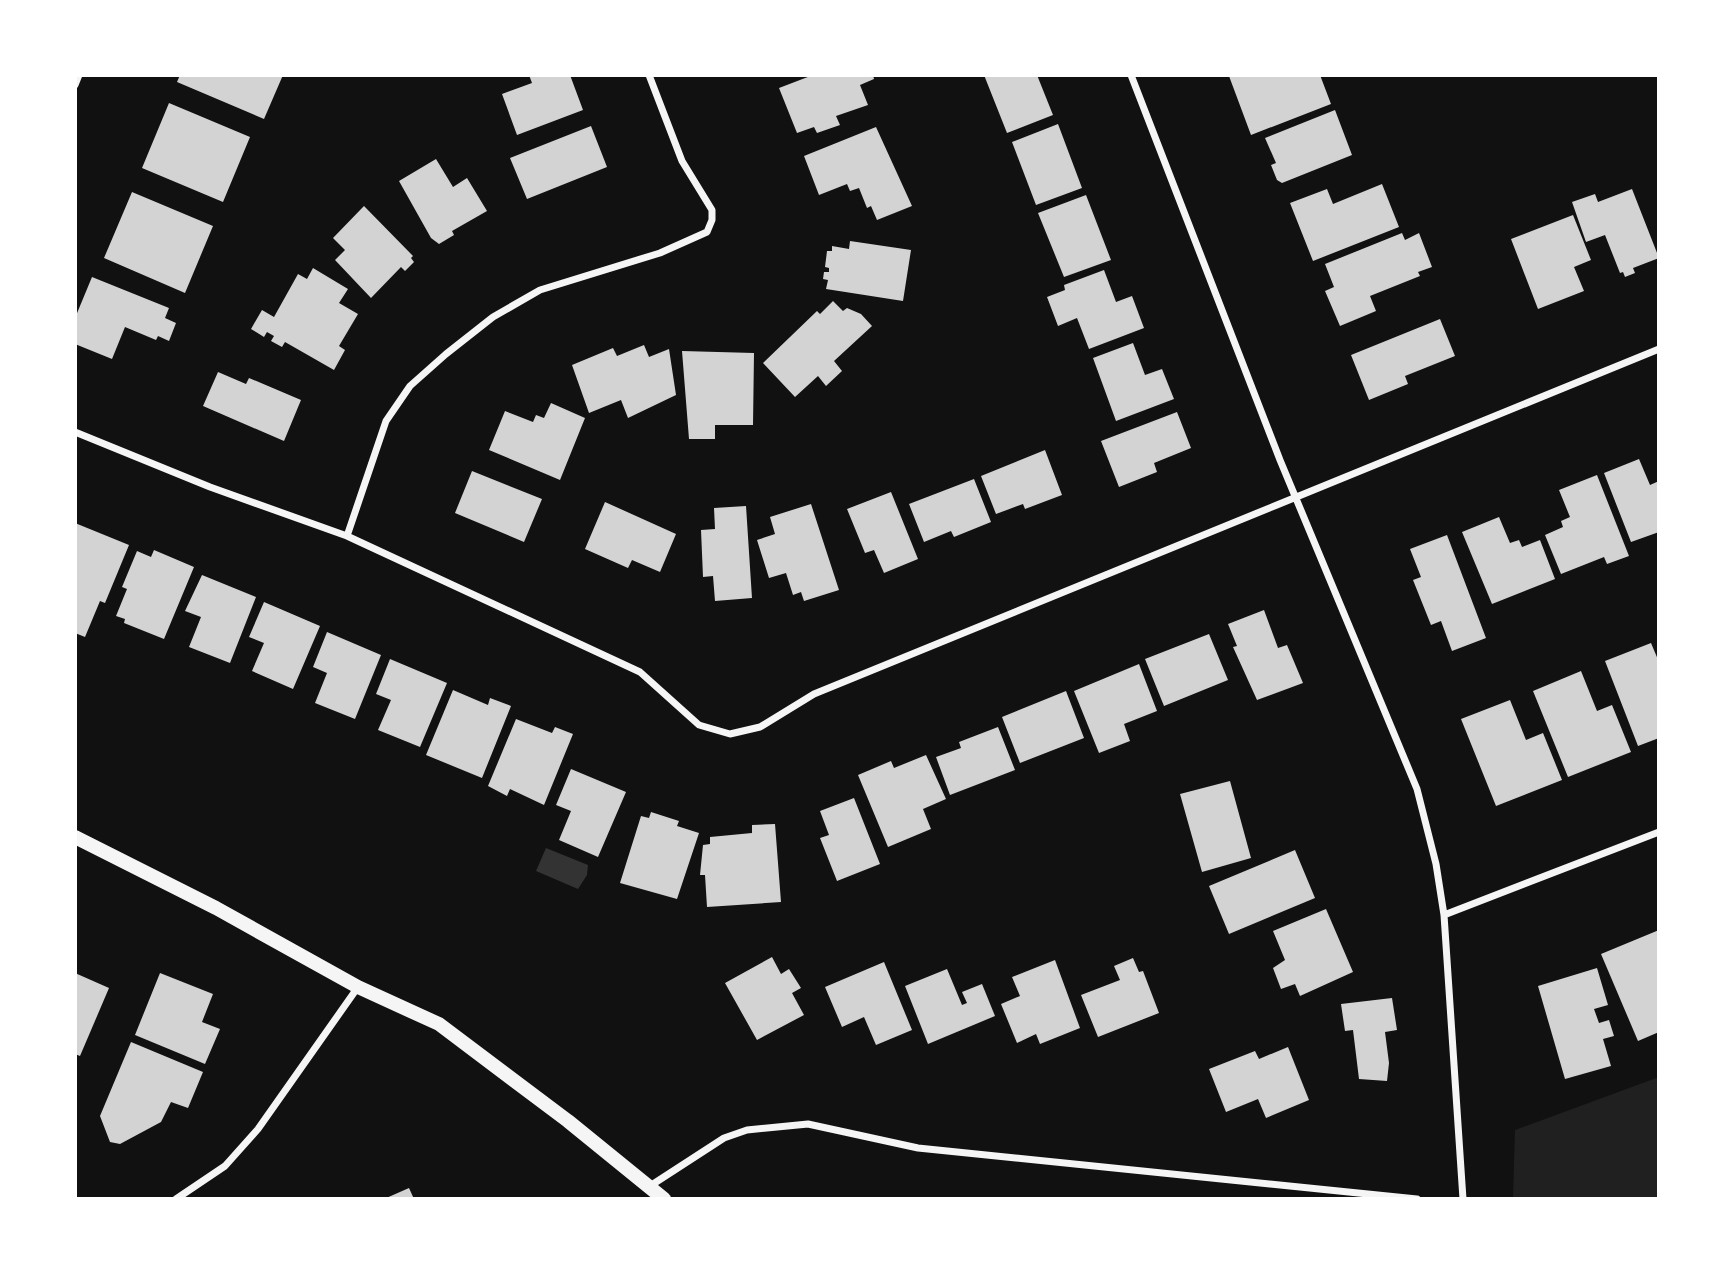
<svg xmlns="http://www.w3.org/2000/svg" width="1734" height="1274" font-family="Commissioner,sans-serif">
	<rect width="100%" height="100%" fill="#111"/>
	<!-- green -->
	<path fill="#202020" d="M1659,1077V1199H1513L1515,1130Z"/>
	<!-- water -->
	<path fill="#333" d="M546,848L588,865L587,875L578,889L536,871Z"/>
	<!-- building -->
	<path fill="#d3d3d3" d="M180,75H283L264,119L177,82Z
		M529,75H570L583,110L517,135L502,94L532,83Z
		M813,75H873L874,79L860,85L868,105L836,116L840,125L817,133L814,127L797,133L779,88Z
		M984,75H1037L1053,115L1007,133Z
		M1320,75L1331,104L1251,135L1229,76Z
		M169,103L250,137L223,202L142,168Z
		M1335,110L1352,155L1282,183L1277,180L1271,165L1276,163L1265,138Z
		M1058,124L1082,188L1036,205L1012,142Z
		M591,126L607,167L527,199L510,158Z
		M876,127L912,206L877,220L871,206L867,208L859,188L850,191L847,184L819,195L804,156Z
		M436,159L453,187L467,178L487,211L452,231L454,235L439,244L431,238L399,181Z
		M1382,184L1399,227L1313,261L1290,203L1327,189L1333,204Z
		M1632,189L1659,258L1633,268L1635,273L1625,277L1623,272L1620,273L1605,235L1586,242L1572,202L1595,194L1598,202Z
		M132,192L213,226L185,293L104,258Z
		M1086,195L1111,260L1064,277L1038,213Z
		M364,206L413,256L411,258L414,262L405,271L401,267L371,298L335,260L345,250L333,238Z
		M1573,215L1591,260L1574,267L1584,291L1538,309L1511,239Z
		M1402,233L1405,240L1419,233L1432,267L1418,272L1420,276L1370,296L1376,311L1340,326L1325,291L1334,287L1325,264Z
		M850,241L911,250L903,301L826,289L828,280L823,279L824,272H829V268L825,267L827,251H832V246L849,249Z
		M313,268L348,289L339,303L358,314L339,346L345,350L334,370L285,342L282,347L271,341L274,336L267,332L264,337L251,329L262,310L274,317L298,274L307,279Z
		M1104,270L1116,302L1132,296L1144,328L1089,349L1077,318L1058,326L1047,297L1065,290L1064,285Z
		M92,277L169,308L165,318L176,323L169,341L158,336L156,340L125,327L112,359L75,344V318Z
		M833,301L843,311L847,308L861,314L872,326L834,361L842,371L826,386L818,376L795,397L763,363L817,311L820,314Z
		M1440,319L1455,356L1405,376L1408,384L1369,400L1351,355Z
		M1133,343L1145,375L1162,369L1174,399L1116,421L1093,358Z
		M644,345L649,357L669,349L676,395L628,418L621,400L589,413L572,365L613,348L617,356Z
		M682,351L754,353L753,425H715V439H689Z
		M218,372L246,384L249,378L301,400L284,441L203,406Z
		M551,403L585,418L560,480L489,450L505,411L533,422L536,415L544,418Z
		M1177,412L1191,448L1154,463L1157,472L1119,487L1101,441Z
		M1045,450L1062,495L1025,509L1023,504L996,514L981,476Z
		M1639,459L1650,485L1659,481V532L1631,542L1604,473Z
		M472,471L542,499L524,542L455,513Z
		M1597,475L1629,556L1607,564L1604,557L1561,574L1545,535L1563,527L1561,521L1570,517L1559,490Z
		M974,479L991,522L954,537L951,531L924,542L909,504Z
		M891,492L918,559L884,573L874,550L865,553L847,509Z
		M605,502L676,534L660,572L632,560L628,568L585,549Z
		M811,504L839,590L804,601L801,592L793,595L786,573L769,578L757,540L775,534L770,517Z
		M746,506L752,598L715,601L713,576L703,577L701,530L715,529L714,508Z
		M1499,517L1510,543L1519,540L1522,547L1540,540L1555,579L1492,604L1462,532Z
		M75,523L129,545L105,603L100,601L85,637L75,633Z
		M1447,535L1486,638L1452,651L1441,621L1431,625L1413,580L1421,577L1410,549Z
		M154,550L194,567L164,639L124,623L125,619L116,616L127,589L122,587L137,551L151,557Z
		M202,575L256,597L230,663L189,647L201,617L185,611Z
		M264,602L320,626L293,689L252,671L264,643L249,637Z
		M1264,610L1278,648L1287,645L1303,683L1257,700L1233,647L1237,646L1228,624Z
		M327,632L381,655L355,719L315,703L327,673L313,667Z
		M1209,634L1228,680L1164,706L1145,659Z
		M1651,643L1659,662V738L1638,746L1605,661Z
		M390,659L447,683L420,747L378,730L391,700L376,694Z
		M1139,664L1157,711L1124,724L1130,741L1099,753L1074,691Z
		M1581,671L1597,711L1612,705L1631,752L1568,777L1533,691Z
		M453,690L488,705L490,698L511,706L482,778L426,755Z
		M1066,691L1084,738L1020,763L1002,717Z
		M1510,700L1526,740L1543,733L1562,780L1496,806L1461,719Z
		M516,719L552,733L555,727L573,734L544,805L510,789L507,796L488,786Z
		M998,727L1015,770L950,795L936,757L961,748L959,742Z
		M926,755L946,799L923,809L931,829L888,847L858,775L891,761L894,768Z
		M571,769L626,792L598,857L559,840L571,811L556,805Z
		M1230,781L1251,858L1202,872L1180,794Z
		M854,798L880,864L837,881L820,838L829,835L820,811Z
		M651,812L679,821L677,826L699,833L677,899L620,883L641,816L649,818Z
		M775,824L781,902L707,907L705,875H700L703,845L710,844V837L752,833V825Z
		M1295,850L1315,898L1229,934L1209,886Z
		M1326,909L1353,972L1300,996L1295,984L1281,989L1273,968L1285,960L1273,931Z
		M1659,930V1032L1638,1041L1601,954Z
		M772,957L781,974L789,969L801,988L792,993L804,1015L757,1040L725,983Z
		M1133,958L1139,972L1143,971L1159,1013L1098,1037L1081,995L1120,980L1114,966Z
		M1055,960L1080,1028L1040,1044L1036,1034L1017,1043L1001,1004L1020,996L1012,977Z
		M884,962L912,1030L876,1045L864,1017L842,1027L825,987Z
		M1597,968L1608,1005L1594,1009L1599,1023L1609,1020L1614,1036L1603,1039L1611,1066L1565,1079L1538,986Z
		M947,969L962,1005L967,1003L962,992L982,984L995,1016L928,1044L905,986Z
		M75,973L109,988L80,1056L75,1054Z
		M160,973L213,994L202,1022L220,1029L205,1064L135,1035Z
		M1392,998L1397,1030L1385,1032L1389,1063L1387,1081L1359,1079L1353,1030L1345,1031L1341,1004Z
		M131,1042L203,1072L188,1108L171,1102L161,1122L120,1144L110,1142L100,1116Z
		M1288,1047L1309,1100L1266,1118L1258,1099L1226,1112L1209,1069L1255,1051L1259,1059Z
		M409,1188L414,1199H384Z"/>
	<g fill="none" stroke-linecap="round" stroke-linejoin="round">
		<!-- minor -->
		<path stroke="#f5f5f5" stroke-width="7" d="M1131,75L1280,460L1417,789L1436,864L1444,915L1463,1199
			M75,85L79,75
			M75,432L210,487L347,536L640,672L699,725L730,734L760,727L814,694L1659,349
			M347,536L386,421L410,386L446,354L493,317L540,290L660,253L707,232L712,220V210L682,161L649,75
			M1444,915L1659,832
			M650,1186L724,1138L747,1130L808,1124L918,1148L1417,1199
			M176,1199L225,1166L258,1129L358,987"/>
		<!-- secondary -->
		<path stroke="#f5f5f5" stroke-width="14" d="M75,837L216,908L358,987L439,1024L568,1121L664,1199"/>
	</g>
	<!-- border -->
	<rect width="1734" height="1274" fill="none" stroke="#ffffff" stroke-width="154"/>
</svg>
